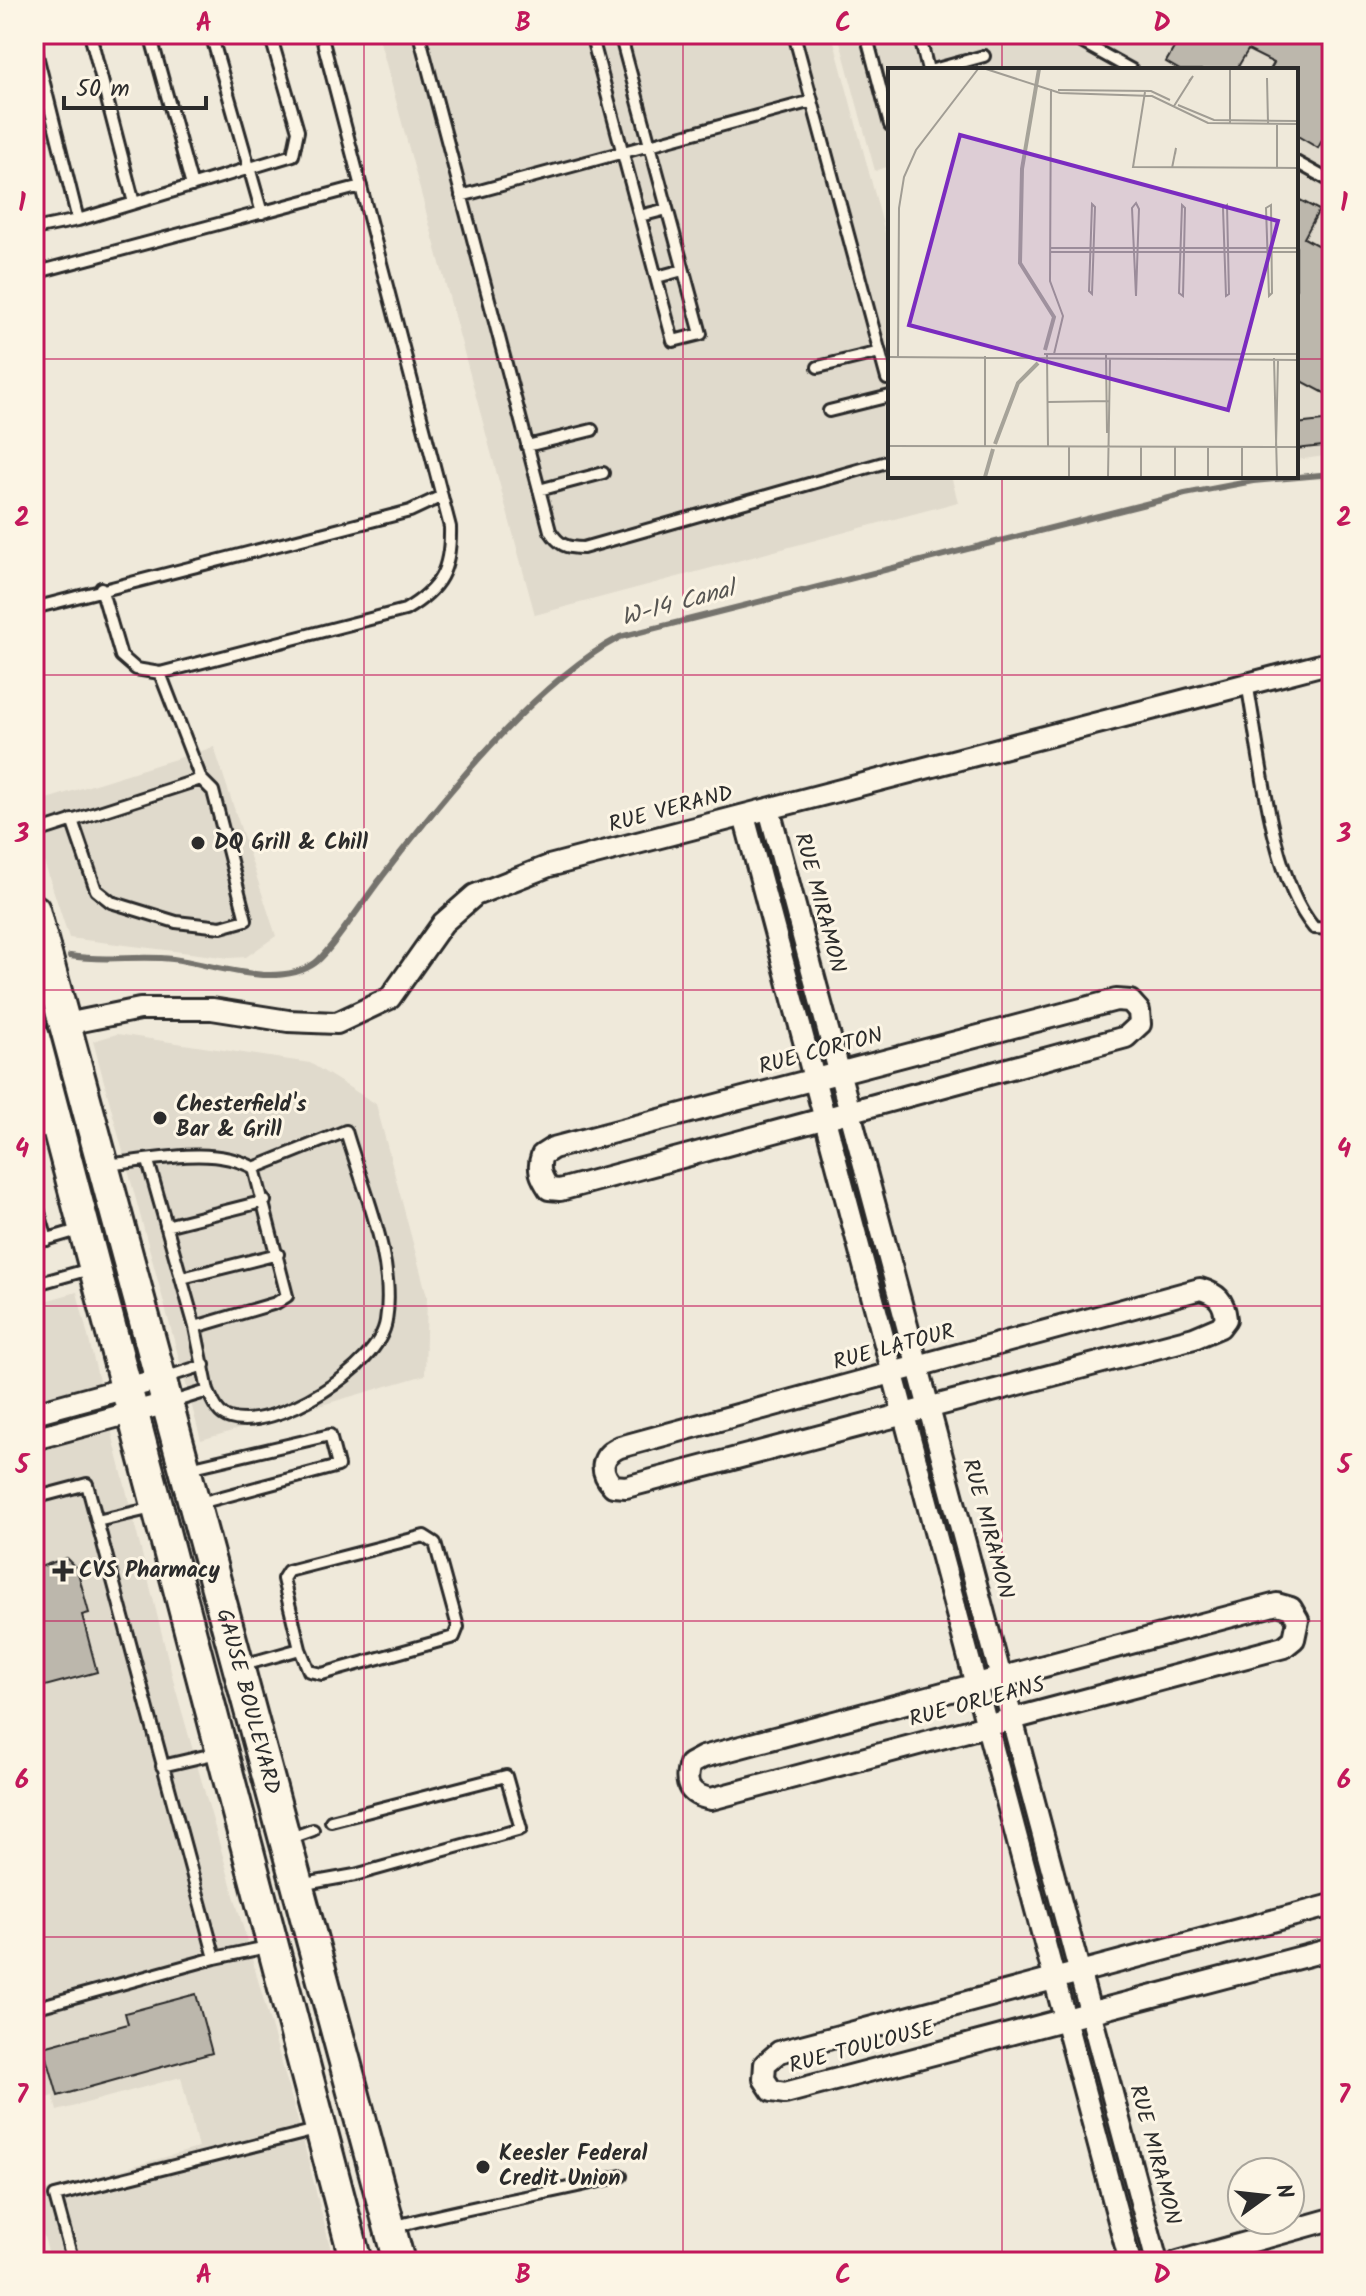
<svg xmlns="http://www.w3.org/2000/svg" width="1366" height="2296" font-family="Kalam,sans-serif">
	<rect width="100%" height="100%" fill="#efe9da"/>
	<filter id="ink" filterUnits="userSpaceOnUse"><feTurbulence type="fractalNoise" baseFrequency=".0125" numOctaves="2"/><feDisplacementMap in="SourceGraphic" scale="16" xChannelSelector="R" yChannelSelector="G"/><feConvolveMatrix kernelMatrix="1 2 1 2 8 2 1 2 1" color-interpolation-filters="sRGB"/></filter>
	<g filter="url(#ink)">
		<!-- built -->
		<path fill="#e0dacc" d="M378,34H832L890,251V476H951L958,502L535,615Z
			M838,34H1332V455L1296,460V70H1001L1000,66V70H890V166L875,171Z
			M214,747L276,936L246,957L230,958L69,938L34,831V803Z
			M117,1034L310,1063L376,1104L427,1296L425,1375L201,1440L93,1041Z
			M77,1292L175,1687L298,2121L334,2262H51L34,2201V2194L198,2148L181,2077L57,2111L53,2096L34,2101V1304Z"/>
		<g fill="none" stroke-linecap="round" stroke-linejoin="round">
			<!-- stream -->
			<path stroke="#75736d" stroke-width="6" d="M70,956C104,962 138,955 173,959C213,964 277,990 315,963C330,953 368,894 382,877C441,800 535,682 620,637L1185,494L1253,481L1332,474"/>
		</g>
		<!-- building -->
		<path fill="#bcb7ac" stroke="#2b2b2b" stroke-width="2" d="M1182,34H1332V122L1318,148L1296,135V70H1270L1274,63L1248,50L1236,70H1180L1166,62Z
			M1296,198L1319,210L1304,238L1332,253V397L1296,378Z
			M1332,420V445L1296,449V424Z
			M66,1558L77,1569L89,1613L82,1615L97,1672L34,1689V1569Z
			M196,1994L212,2053L58,2096L44,2047L128,2024L125,2013Z"/>
		<g fill="none" stroke-linecap="round" stroke-linejoin="round">
			<defs>
				<path id="lane" d="M90,34L134,203
					M150,34L192,186
					M211,34L262,213
					M419,34L550,531C559,545 566,548 583,548L890,461
					M591,34L673,341L701,334L620,34
					M794,34L887,379
					M866,34L890,125
					M919,34L928,70
					M1067,34L1132,70
					M34,43L78,220
					M933,70L984,56
					M1296,162L1332,182
					M461,196L812,101
					M640,216L667,209
					M34,229L78,220L293,155L298,131L270,34
					M34,273L361,186
					M657,277L683,270
					M818,367L880,352
					M829,411L890,396
					M527,446L592,430
					M539,490L603,473
					M101,588L121,656L136,669L160,673L405,610C441,589 451,569 450,527L321,34
					M34,608L410,511L442,496
					M160,673L201,779
					M1247,683C1260,752 1270,876 1314,928L1332,929
					M34,833L201,779L213,791L246,920L221,927L176,922L111,902L96,890L72,820
					M34,1134L55,1127
					M148,1161L195,1327L208,1391
					M105,1165C151,1161 212,1144 254,1168L287,1296L276,1303L195,1327
					M34,1195L47,1240
					M166,1226L265,1201
					M34,1243L82,1229
					M34,1261L40,1283L90,1269
					M182,1278L278,1254
					M164,1378L204,1365
					M169,1403L208,1391C213,1402 218,1415 230,1418C274,1432 379,1368 386,1321C396,1259 363,1190 346,1131L254,1168
					M189,1468L330,1435L338,1466L196,1504
					M34,1498L87,1484L215,1958
					M97,1521L153,1508
					M243,1665L300,1649L309,1671L322,1674L454,1637L458,1627L435,1543L424,1536L288,1571L283,1579L300,1649
					M162,1766L218,1753
					M288,1839L313,1830
					M299,1885L355,1875L521,1829L506,1776L331,1821
					M34,2008L215,1958L272,1946
					M393,2227C469,2206 545,2195 621,2176
					M73,2262L55,2196L316,2130"/>
				<path id="street" d="M769,809L1157,2262
					M744,816L1130,2262
					M1116,1000L1130,1001L1139,1011L1140,1024L1126,1037L560,1190L549,1189C541,1177 537,1169 542,1155L553,1148Z
					M66,1024L140,1009H212L288,1021L337,1023L390,998L443,923L475,895L549,866L1332,662
					M1200,1289C1217,1294 1224,1300 1226,1319L1220,1327L1194,1338L626,1487L613,1486C599,1471 600,1456 620,1447Z
					M34,1413L160,1379
					M34,1439L167,1403
					M1277,1604L1291,1608L1298,1620L1294,1639L1284,1647L711,1799C690,1795 683,1785 690,1764L703,1757Z
					M1332,1905L779,2052L765,2064L764,2079L772,2091L785,2093L1332,1949
					M1178,2262L1332,2219"/>
				<g id="primary">
					<path id="s1" d="M34,910L399,2262"/>
					<path d="M34,1037L356,2262"/>
				</g>
			</defs>
			<!-- lane casing -->
			<use href="#lane" stroke="#2b2b2b" stroke-width="16"/>
			<!-- street casing -->
			<use href="#street" stroke="#2b2b2b" stroke-width="26"/>
			<!-- primary casing -->
			<use href="#primary" stroke="#2b2b2b" stroke-width="36"/>
			<!-- lane -->
			<use href="#lane" stroke="#fcf5e5" stroke-width="10"/>
			<!-- street -->
			<use href="#street" stroke="#fcf5e5" stroke-width="20"/>
			<!-- primary -->
			<use href="#primary" stroke="#fcf5e5" stroke-width="30"/>
		</g>
	</g>
	<!-- grid -->
	<path fill="none" stroke="#c2185b" stroke-width="2" stroke-opacity="0.55" d="M364,34V2262M683,34V2262M1002,34V70M34,359H890M1296,359H1332M1002,476V2262M34,675H1332M34,990H1332M34,1306H1332M34,1621H1332M34,1937H1332"/>
	<!-- markers -->
	<g fill="#2b2b2b" stroke="#fcf5e5" stroke-width="3">
		<circle cx="198" cy="843" r="8"/>
		<circle cx="160" cy="1118" r="8"/>
		<path d="M59 1559h8v8h8v8h-8v8h-8v-8h-8v-8h8z"/>
		<circle cx="483" cy="2167" r="8"/>
	</g>
	<g text-anchor="middle" dominant-baseline="central" stroke-width="6" stroke-linejoin="round" paint-order="stroke">
		<!-- street labels -->
		<g font-size="22" fill="#2b2b2b" stroke="#fcf5e5">
			<text transform="translate(671 810) rotate(-15)">RUE VERAND</text>
			<text transform="translate(819 903) rotate(75)">RUE MIRAMON</text>
			<text transform="translate(821 1052) rotate(-15)">RUE CORTON</text>
			<text transform="translate(894 1348) rotate(-15)">RUE LATOUR</text>
			<text transform="translate(987 1529) rotate(75)">RUE MIRAMON</text>
			<text stroke="none"><textPath href="#s1" startOffset="820">GAUSE BOULEVARD</textPath></text>
			<text transform="translate(977 1703) rotate(-15)">RUE ORLEANS</text>
			<text transform="translate(862 2048) rotate(-15)">RUE TOULOUSE</text>
			<text transform="translate(1154 2155) rotate(75)">RUE MIRAMON</text>
		</g>
		<!-- poi labels -->
		<g font-size="22" font-weight="bold" fill="#2b2b2b" stroke="#fcf5e5" text-anchor="start">
			<text x="214" y="843">DQ Grill &amp; Chill</text>
			<text x="176" y="1105">Chesterfield's<tspan x="176" dy="25">Bar &amp; Grill</tspan></text>
			<text x="79" y="1571">CVS Pharmacy</text>
			<text x="499" y="2154">Keesler Federal<tspan x="499" dy="25">Credit Union</tspan></text>
		</g>
		<!-- water labels -->
		<g font-size="24" font-style="italic" fill="#565552" stroke="#fcf5e5">
			<text transform="translate(678 604) rotate(-15)">W-14 Canal</text>
		</g>
	</g>
	<!-- overview -->
	<g transform="translate(888 68)">
		<rect width="410" height="410" fill="#efe9da"/>
		<path fill="none" stroke="#a6a399" stroke-width="4" d="M151,1L134,101L132,195L166,249L157,282M107,376L130,315L150,295M97,409L105,381"/>
		<path fill="none" stroke="#a19d94" stroke-width="2" d="M98,1L172,25L264,28L320,55L410,56M342,1V55M379,10L380,55M163,21L162,213L175,248L166,286M170,22L263,23L282,32M257,24L245,99L410,100M290,37L326,52L410,53M286,38L305,8L301,13M389,57V100M284,100L288,80L287,86M248,135L251,141L248,228L244,140ZM204,136L207,139L204,226L201,223ZM294,137L297,140L295,228L291,225ZM339,137L341,226L338,228L335,140ZM383,137L384,225L381,228L378,140ZM162,180H410M162,184H410M156,286H410M159,287L160,378M218,287L219,365M0,289L410,292M10,289L11,140L16,109L28,82L90,1M386,290L389,409M160,334L221,333M0,378L410,379M97,378V288M181,378V409M287,378V409M354,378V409M388,378L390,292M220,409L222,291M253,409V378M320,409V378"/>
		<path fill="#7b2cbf" fill-opacity="0.15" stroke="#7b2cbf" stroke-width="4" d="M72,67L390,153L340,342L21,257Z"/>
		<rect width="410" height="410" fill="none" stroke="#2b2b2b" stroke-width="4"/>
	</g>
	<!-- margin -->
	<rect width="1366" height="2296" fill="none" stroke="#fcf5e5" stroke-width="88"/>
	<!-- north arrow -->
	<g transform="translate(1266 2196) rotate(75)"><circle r="38" fill="#fcf5e5" stroke="#a8a49b" stroke-width="2"/>
	<path d="M0-6L14 30L0 20L-14 30Z" fill="#2b2b2b"/>
	<text y="-12" font-size="22" font-weight="bold" text-anchor="middle" fill="#2b2b2b">N</text>
	</g>
	<!-- scale -->
	<path d="M64 96v12h142v-12" fill="none" stroke="#2b2b2b" stroke-width="4"/>
	<text x="76" y="96" font-size="24" fill="#2b2b2b" stroke="#fcf5e5" stroke-width="6" paint-order="stroke">50 m</text>
	<rect x="44" y="44" width="1278" height="2208" fill="none" stroke="#c2185b" stroke-width="3"/>
	<g font-size="26" text-anchor="middle" font-weight="bold" fill="#c2185b">
		<text x="204" y="31">A</text>
		<text x="523" y="31">B</text>
		<text x="843" y="31">C</text>
		<text x="1162" y="31">D</text>
		<text x="22" y="211">1</text>
		<text x="1344" y="211">1</text>
		<text x="22" y="526">2</text>
		<text x="1344" y="526">2</text>
		<text x="22" y="842">3</text>
		<text x="1344" y="842">3</text>
		<text x="22" y="1157">4</text>
		<text x="1344" y="1157">4</text>
		<text x="22" y="1473">5</text>
		<text x="1344" y="1473">5</text>
		<text x="22" y="1788">6</text>
		<text x="1344" y="1788">6</text>
		<text x="22" y="2103">7</text>
		<text x="1344" y="2103">7</text>
		<text x="204" y="2283">A</text>
		<text x="523" y="2283">B</text>
		<text x="843" y="2283">C</text>
		<text x="1162" y="2283">D</text>
	</g>
</svg>
